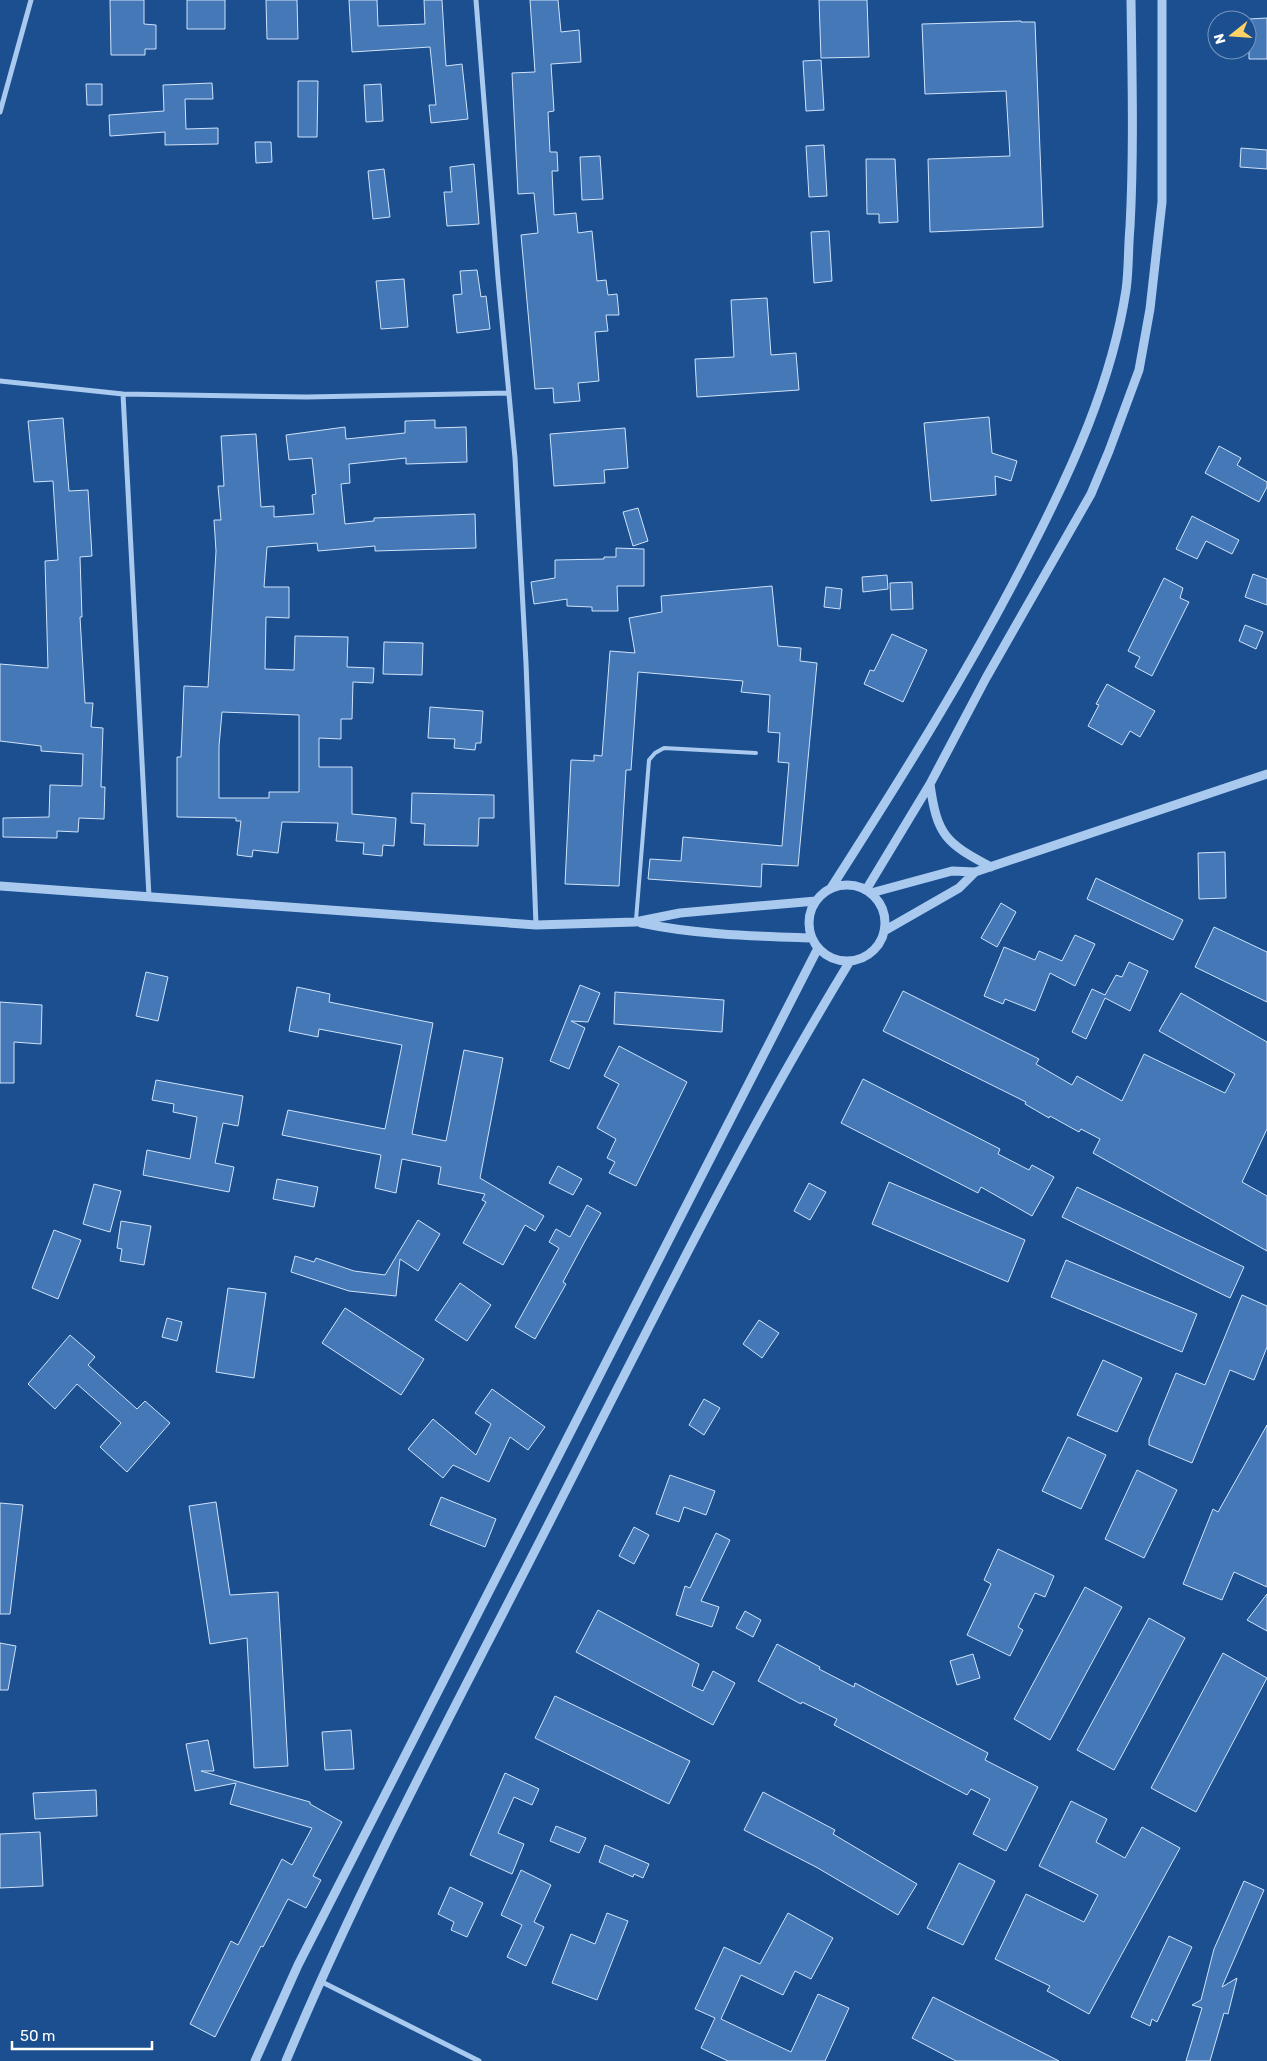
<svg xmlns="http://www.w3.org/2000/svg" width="1267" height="2061" font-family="Rubik,sans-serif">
	<rect width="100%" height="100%" fill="#1b4f8f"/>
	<!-- building -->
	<path fill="#4478b7" stroke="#cfe3fa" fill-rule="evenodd" d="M110,0H144V24L156,25V49H145V55H111Z
		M187,0H225V29H187Z
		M266,0H297L298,39H267Z
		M349,0H377L378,26L425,24L424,0H442L446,66L462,64L468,119L431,123L429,105H436L430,47L352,52Z
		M530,0H558L561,32L579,30L581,62L551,64L554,111L548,112L550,152H557L558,171H552L554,215L576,213L578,233L592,231L597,281L606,280L608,295L617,294L619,315H606L608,331L595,332L599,381L578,383L580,401L554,403L553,388L535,389L521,235L538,233L534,193L518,194L512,73L535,72Z
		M819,0H867L869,57L821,58Z
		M1267,18V59H1249V19Z
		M1021,21V22H1035L1043,227L930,232L928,159L1010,156L1006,91L925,94L922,24Z
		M821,60L824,110L806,111L803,61Z
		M298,81H318L317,137H298Z
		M212,83L213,99H185L186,129L218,128V144L165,145V132L110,136L109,115L164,111L163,85Z
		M86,84H102V105H87Z
		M381,84L383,121L366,122L364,85Z
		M255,142H271L272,162L256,163Z
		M824,145L827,196L809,197L806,146Z
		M1241,148L1267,150V169L1240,167Z
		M600,156L603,199L582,200L580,157Z
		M866,159H895L898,222L879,223V214H867Z
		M474,164L479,224L447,226L444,192H452L450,167Z
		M384,169L390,217L373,219L368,171Z
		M829,231L832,281L814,283L811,232Z
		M477,270L481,297L486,296L490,329L457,333L453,295L462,294L460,271Z
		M404,279L408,327L381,329L376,281Z
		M767,298L771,355L796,353L799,390L697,397L695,359L734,357L731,300Z
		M989,417L992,453L1017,461L1011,481L995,476L996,495L931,501L924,423Z
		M63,418L69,491L88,490L92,556L80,557L82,617H80L85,703H93L91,727L103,728L101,787H105L104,819L79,818L78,832L57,831V838L3,837V818L49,817L50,785L82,786L83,754L41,751V746L0,741V664L48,668L45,561L58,560L53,481L34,482L28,421Z
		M435,420V428L466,427L467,462L406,464V458L349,464L350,483L341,484L345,524L374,521V518L475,514L476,548L375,551V546L318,551L317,543L267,547L264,587H289V618L266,617L265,669L294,670L295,636L348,637L347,667L374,668L373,683L353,682L352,719H341V739L319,738V767H352V814L396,818L394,846L383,845L382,856L363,854L364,843L336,841L338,823L282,822L278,853L253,850L252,857L237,855L241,821H236V818L177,817V757H181L184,686L208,687L216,551L214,520H221L218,486H224L221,436L256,434L261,507L274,506V517L314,514L312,495L316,494L312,458L289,460L286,435L345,427L346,439L405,433V421ZM222,712L299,715V792H269V798H219V746Z
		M625,428L628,468L604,470L605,483L554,486L550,434Z
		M1219,446L1241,458L1237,465L1267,482V487L1259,502L1205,473Z
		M638,508L648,541L633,546L623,512Z
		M1192,516L1239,540L1232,554L1206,541L1197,559L1176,549Z
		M616,548L644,549V586H617L618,611H592V607L567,606V599L534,604L531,582L555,578V560L604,559V557H616Z
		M1253,574L1267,579V605L1245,597Z
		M887,575L888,589L863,592L862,577Z
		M1164,578L1183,588L1180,598L1189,602L1152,676L1135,667L1140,657L1128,651Z
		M912,582L913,609L891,610L890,583Z
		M772,586L778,646L801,648L800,661L817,663L798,866L762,864L761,887L648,879L650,859L681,861L683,837L782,846L789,763L778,762L780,733L768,732L770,695L741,692L743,681L638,672L631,770H626L619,886L565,884L571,760L594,761V755L602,756L610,651L635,653L629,618L662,612L661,596Z
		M826,587L842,589L840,609L824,607Z
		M1245,625L1263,632L1256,649L1239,641Z
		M892,634L927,650L903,702L864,684L870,670L874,671Z
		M384,642L423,643L422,675L383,674Z
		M1107,684L1155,711L1140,737L1130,731L1122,745L1088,726L1099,705L1096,704Z
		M430,707L483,711L481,743H476L475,750L454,748L455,739L428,738Z
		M412,793L494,795V818H479L478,846L424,845L425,824L411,823Z
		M1225,852L1226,898L1199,899L1198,853Z
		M1096,878L1183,920L1173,940L1087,899Z
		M1001,903L1016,912L997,947L981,938Z
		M1214,927L1267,952V1002L1195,967Z
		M1075,935L1095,944L1075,986L1050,973L1035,1011L1005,999L1003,1004L984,996L1004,947L1035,960L1039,951L1062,961Z
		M1129,962L1148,971L1130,1011L1105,998L1086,1039L1072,1032L1092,989L1105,995L1116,975L1122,977Z
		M146,972L168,977L158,1021L136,1016Z
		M580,985L600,993L588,1022L571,1021L585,1028L569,1069L550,1061Z
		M297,987L330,994L329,1002L433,1023L412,1134L446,1141L464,1050L503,1058L480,1178L544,1216L535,1231L525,1225L503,1265L463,1243L486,1202L482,1200L485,1194L438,1184L441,1167L402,1159L396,1193L375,1188L381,1155L282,1135L288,1110L385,1129L402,1045L319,1029L318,1037L289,1031Z
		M903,991L1039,1059L1036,1064L1072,1085L1077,1076L1122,1101L1144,1054L1225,1093L1235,1074L1159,1031L1181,993L1267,1042V1129L1242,1182L1267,1196V1251L1093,1153L1100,1139L1081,1129L1079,1132L1050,1116L1049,1118L1025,1104L1026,1102L883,1031Z
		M615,992L724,1000L722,1032L614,1024Z
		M0,1002L42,1005L41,1044L14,1042V1083H0Z
		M619,1046L687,1082L636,1186L609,1173L615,1162L607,1158L616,1139L597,1128L619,1084L604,1076Z
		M863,1079L1000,1149L998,1154L1029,1170L1032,1165L1054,1177L1032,1216L981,1187L978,1193L841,1123Z
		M156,1080L243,1096L238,1126L223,1123L215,1163L234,1167L229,1192L143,1175L147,1150L190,1159L197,1117L173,1112L174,1104L152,1100Z
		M558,1166L582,1179L573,1195L549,1183Z
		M277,1179L318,1187L314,1207L273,1199Z
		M889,1182L1025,1240L1008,1282L872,1224Z
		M809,1183L826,1192L810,1220L794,1211Z
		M94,1184L121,1191L110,1232L83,1224Z
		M1077,1187L1244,1267L1230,1298L1062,1217Z
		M587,1205L601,1213L585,1241L563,1282L566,1284L535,1339L515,1327L559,1248L549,1242L556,1229L570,1237Z
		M418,1220L440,1234L418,1271L400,1259L396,1296L349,1291L291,1272L295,1256L314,1262L316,1258L354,1271L385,1275Z
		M121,1221L151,1226L144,1265L120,1261L122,1249L117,1248Z
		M54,1230L81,1240L58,1299L32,1288Z
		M1066,1260L1197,1314L1182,1352L1051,1297Z
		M460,1283L491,1305L467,1341L435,1320Z
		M228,1288L266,1293L254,1378L216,1372Z
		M1242,1295L1267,1306V1347L1254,1380L1230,1370L1192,1463L1149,1445V1439L1176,1373L1205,1385Z
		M345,1308L424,1359L401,1395L322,1343Z
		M167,1318L182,1322L177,1341L162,1337Z
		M759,1320L779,1333L762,1358L743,1344Z
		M70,1335L95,1357L88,1365L137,1409L145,1401L170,1423L127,1472L100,1447L121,1423L77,1384L55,1409L28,1384Z
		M1103,1360L1142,1378L1117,1432L1077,1415Z
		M492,1389L545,1427L528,1450L510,1437L489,1482L453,1465L443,1478L408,1449L433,1419L476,1455L491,1424L475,1413Z
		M704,1399L720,1408L704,1435L689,1425Z
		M1267,1425V1587L1234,1572L1222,1600L1183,1584L1213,1509L1218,1512Z
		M1068,1437L1106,1455L1081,1509L1042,1491Z
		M1137,1470L1177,1490L1144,1558L1105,1539Z
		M670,1475L715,1491L706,1515L684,1507L679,1522L656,1514Z
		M441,1497L496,1519L485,1547L430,1525Z
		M216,1502L230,1595L278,1592L288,1766L254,1768L247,1638L210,1644L189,1506Z
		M0,1503L23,1505L10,1614H0Z
		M634,1527L649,1535L634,1564L619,1556Z
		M716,1533L730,1540L701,1601L719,1607L712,1627L676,1615L685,1586L690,1588Z
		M998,1549L1054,1576L1045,1597L1035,1593L1018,1627L1023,1630L1010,1656L967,1635L991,1584L984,1580Z
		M1085,1587L1122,1607L1050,1740L1014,1719Z
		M1267,1594V1631L1247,1620Z
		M598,1610L699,1664L692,1686L703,1691L713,1671L735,1683L713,1725L576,1652Z
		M745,1611L761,1620L753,1637L736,1628Z
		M1149,1618L1185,1638L1114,1770L1077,1750Z
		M0,1643L16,1646L8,1690H0Z
		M777,1644L820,1667L819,1669L854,1687L855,1683L988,1753L985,1760L1038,1787L1006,1851L973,1834L990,1799L971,1789L967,1795L834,1725L837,1719L802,1702L801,1704L758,1681Z
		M1223,1653L1267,1678L1196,1812L1151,1788Z
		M973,1654L980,1678L957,1685L950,1661Z
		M555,1696L690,1761L669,1804L535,1738Z
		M351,1730L354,1769L325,1770L322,1732Z
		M208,1740L214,1771H201L310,1802V1804L342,1822L313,1876L321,1880L306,1908L288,1899L263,1947L261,1946L215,2037L190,2024L231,1941L238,1945L282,1859L292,1865L312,1828L230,1804L236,1783L195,1791L186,1744Z
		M505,1773L539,1789L532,1805L514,1797L498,1833L524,1844L512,1874L470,1855Z
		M96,1790L97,1816L35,1819L33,1793Z
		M763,1792L835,1830L833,1834L917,1884L898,1915L816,1867L744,1830Z
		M1071,1801L1107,1819L1096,1842L1125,1858L1142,1827L1180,1848L1089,2014L1047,1991L1050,1986L995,1959L1026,1894L1084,1922L1098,1895L1039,1866Z
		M556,1826L586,1838L579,1853L550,1841Z
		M40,1832L43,1886L0,1888V1834Z
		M605,1845L649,1864L643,1878L634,1874L633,1877L599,1862Z
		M959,1863L995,1881L963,1945L927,1928Z
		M521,1870L551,1885L534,1922L544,1927L526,1966L507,1957L522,1925L501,1915Z
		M1244,1881L1264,1890L1222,1987L1237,1978L1228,2014L1224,2013L1210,2061H1186L1202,2008L1192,2005L1201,2000L1214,1949Z
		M450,1887L483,1903L467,1937L451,1930L454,1922L438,1914Z
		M607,1913L628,1921L597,2000L552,1983L571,1934L595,1944Z
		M788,1913L833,1938L811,1979L795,1971L783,1995L741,1975L721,2019L791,2052L818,1994L849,2008L825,2061H728L701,2048L715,2018L695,2009L724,1947L760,1964Z
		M1169,1936L1192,1947L1157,2022L1152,2019L1150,2026L1131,2017Z
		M933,1997L1059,2061H956L912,2038Z"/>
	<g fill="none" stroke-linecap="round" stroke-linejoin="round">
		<!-- service -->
		<path stroke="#a9c9ee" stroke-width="4" d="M636,920L649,760L655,753L664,748L756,753"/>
		<!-- minor -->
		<path stroke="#a9c9ee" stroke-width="5" d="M476,0L498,278L515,458L526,663L536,925
			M0,112L31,0
			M0,381L123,394L307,397L509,393
			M123,394L149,897
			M320,1981L479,2061"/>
		<!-- tertiary -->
		<path stroke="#a9c9ee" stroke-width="9" d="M930,784C937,836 946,843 991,867
			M809 923a38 38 0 1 1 76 0a38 38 0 1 1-76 0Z
			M0,886L536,925L635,922L680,913L816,901
			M831,888C902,777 970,669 1030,551C1072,469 1112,382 1126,290C1129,269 1128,248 1130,227C1134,151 1132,76 1131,0
			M866,890L930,784L986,678L1091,494L1109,451L1139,370L1150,309L1162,202V0
			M871,893L952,871L975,872L1267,774
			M641,923C698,935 754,936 812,938
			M884,931L959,888L975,872
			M255,2061L298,1965L818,948
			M286,2061C362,1879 456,1706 545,1531C643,1339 738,1145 850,961"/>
	</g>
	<!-- north arrow -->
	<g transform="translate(1232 35) rotate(253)"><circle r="24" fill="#1b4f8f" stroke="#7695bc"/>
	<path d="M0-4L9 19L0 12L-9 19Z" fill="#ffd166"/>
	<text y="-8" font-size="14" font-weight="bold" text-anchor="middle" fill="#ffffff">N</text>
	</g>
	<!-- scale -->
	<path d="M12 2041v8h140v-8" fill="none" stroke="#ffffff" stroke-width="2.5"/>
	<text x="20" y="2041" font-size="15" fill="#ffffff" stroke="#1b4f8f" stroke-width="4" paint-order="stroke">50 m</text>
</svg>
